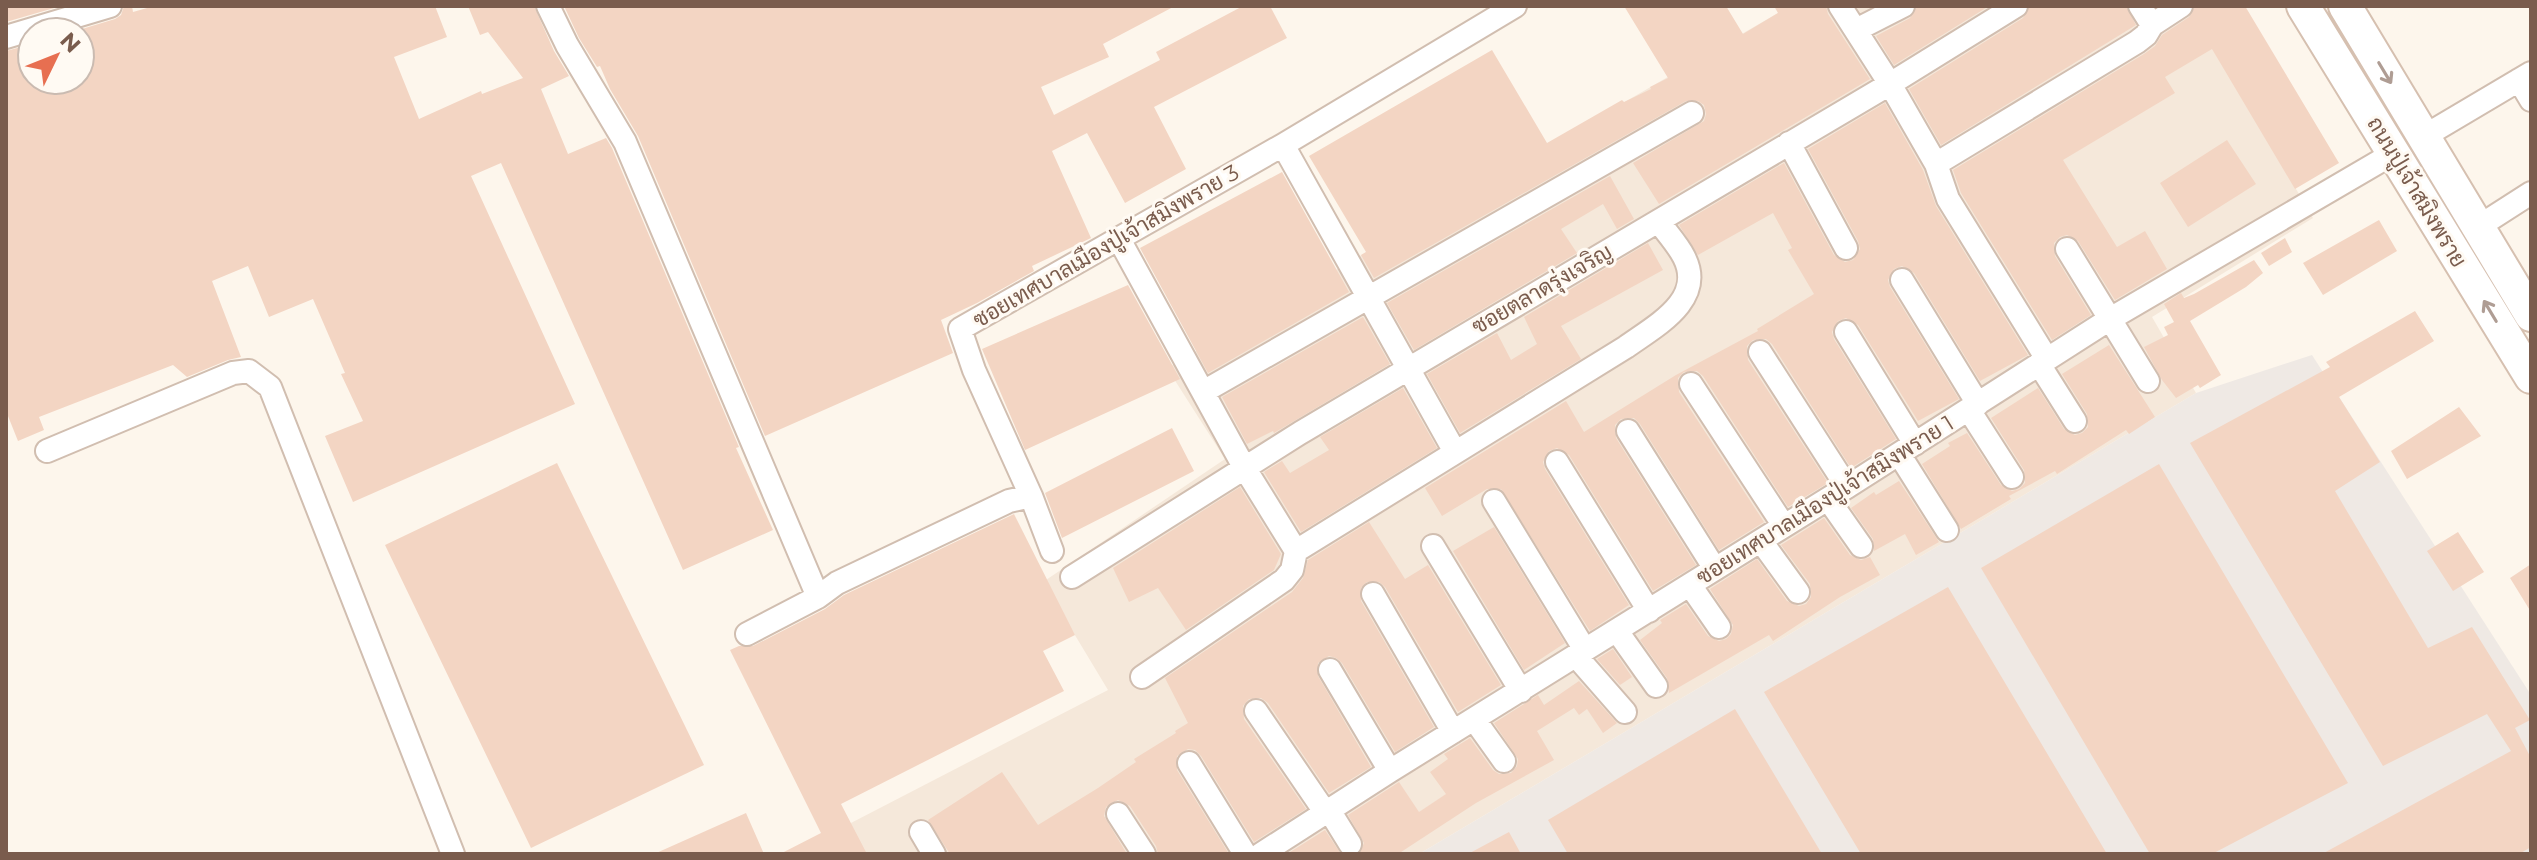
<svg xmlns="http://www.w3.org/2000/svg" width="2537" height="860" font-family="Montserrat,Sarabun,sans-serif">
	<rect width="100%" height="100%" fill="#fdf6ec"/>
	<!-- residential -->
	<path fill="#f5e8da" d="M1790,6H2189L2313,218L2152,317L2196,393L1419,854H791L1108,690L1043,582L1225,459L1167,368Z"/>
	<!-- industrial -->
	<path fill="#efe9e4" d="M2312,355L2531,695V854H1419L2196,393Z"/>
	<!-- building -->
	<path fill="#f3d5c3" d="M6,6H61L6,22Z
		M124,6H132L133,12L154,6H435L447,37L394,57L419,119L481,91L482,94L523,78L488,32L480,35L468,6H534L554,51L569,76L541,89L568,154L606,138L612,148L739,447L736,448L773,530L683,570L501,163L471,176L575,404L353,502L325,436L363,421L341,374L345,373L313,299L269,317L248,266L212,281L241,357L228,360L187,377L173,365L39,417L44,430L18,441L6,411V51L32,44V80H80V32H72L115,19L121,15Z
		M564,6H1175L1103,44L1109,57L1041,87L1054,115L1160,60L1156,52L1243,6H1270L1287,38L1154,107L1186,169L1125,203L1087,133L1052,151L1091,238L1032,266L1034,271L977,303L941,320L953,353L765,436L638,136L610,89L600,66L597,67L579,38Z
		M1624,6H1726L1743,34L1778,13L1774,6H1826L1828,14L1870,79L1659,204L1633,163L1704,121L1706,114L1704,105L1698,101H1686L1374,278L1361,255L1366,252L1309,156L1492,50L1547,143L1622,100L1624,102L1651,89L1650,87L1668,78Z
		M1917,6H1989L1894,65L1876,36L1910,18Z
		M2030,6H2126L2136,25L1941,145L1909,89L2023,18Z
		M2195,6H2245L2339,163L2295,189L2212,49L2165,77L2175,93L2063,160L2117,247L2145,231L2167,269L2115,300L2078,241L2067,235L2060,237L2054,243L2055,256L2091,315L2052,340L1961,193L1953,170L2144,54L2155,46L2162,35L2189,17Z
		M1885,103L1923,170L1936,206L2028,355L1980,381L1914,273L1902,266L1894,269L1888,280L1890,287L1959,399L1918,421L1858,325L1846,318L1838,321L1832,332L1834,339L1896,439L1851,468L1772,344L1766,339L1753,340L1747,346L1748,360L1828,483L1788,507L1703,376L1697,371L1684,372L1678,378L1679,392L1764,522L1719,550L1640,424L1634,418L1621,419L1615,425L1616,438L1696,565L1653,591L1569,455L1557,448L1549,451L1543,462L1545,469L1629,605L1590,631L1501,489H1487L1442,516L1425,488L1566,401L1584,432L1676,375L1758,331L1757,329L1814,294L1788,250L1792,248L1773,213L1698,255L1679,225L1784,163L1834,255L1845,262L1853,260L1860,249L1858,241L1808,149Z
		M2227,140L2256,184L2188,227L2160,183Z
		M1282,172L1349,292L1208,373L1140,248Z
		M1610,176L1634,219L1617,229L1603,204L1561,229L1577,253L1414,350L1387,303Z
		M2379,220L2397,251L2323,295L2303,263Z
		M2285,238L2292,252L2269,266L2261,253Z
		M1648,243L1663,270L1561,326L1581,359L1460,433L1427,374L1497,333L1511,360L1537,344L1524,317Z
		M2254,260L2263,273L2246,287L2190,321L2221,375L2200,388L2198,385L2176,398L2162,380L2144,347L2168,335L2164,327L2174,322L2164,304L2181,293L2184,298L2194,294Z
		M1128,285L1180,379L1025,450L982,349Z
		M2415,311L2434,341L2339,397L2380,462L2335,491L2428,648L2472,627L2530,720L2515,728L2531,758V847L2519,854H2322L2511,751L2487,714L2383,766L2190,443L2330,367L2326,362Z
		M1363,317L1390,364L1274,433L1273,431L1247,444L1222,397Z
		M2109,345L2155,417L2129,434L2126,430L2057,474L2055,471L2009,496L2011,499L1961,529L1922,464L1950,446L1948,443L1967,433L2001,485L2012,491L2019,489L2025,483L2024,470L1991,418L2038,388L2064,429L2075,435L2082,433L2088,427L2087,414L2062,374Z
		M1403,388L1437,448L1301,532L1264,472L1282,461L1290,473L1329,450L1320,437Z
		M2459,407L2481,436L2407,479L2391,451Z
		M1172,428L1194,471L1062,538L1045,493Z
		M557,463L704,765L531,848L385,545Z
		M2159,464L2348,783L2212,854H2150L1981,568Z
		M1899,481L1939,542L1916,555L1905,534L1874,551L1873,539L1851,508L1874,492L1876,495Z
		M1240,487L1281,554L1274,570L1186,630L1158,588L1129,602L1113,568Z
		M1014,514L1075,635L1043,651L1064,691L841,804L867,854H780L821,833L730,650L739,646H753L825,609L844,595Z
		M1824,518L1850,555L1861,560L1870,557L1880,575L1840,597L1773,641L1769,635L1669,693L1667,678L1640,640L1662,623L1660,620L1686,604L1708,636L1719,641L1726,639L1731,634L1733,625L1710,589L1757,559L1787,601L1799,606L1806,604L1811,597L1810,584L1781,545Z
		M1369,522L1405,579L1428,565L1501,685L1458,712L1385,587L1379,582H1367L1361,588V601L1434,727L1395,752L1342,663L1336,658L1329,656L1318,663V676L1371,767L1329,793L1268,703L1261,698L1249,699L1243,706L1244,719L1306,809L1254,842L1201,756L1195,750L1188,749L1177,756V770L1229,854H1158L1156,846L1130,806L1118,800L1106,807L1104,816L1127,854H950L928,820L1002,772L1038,825L1098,788L1136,762L1134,759L1176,733L1175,731L1188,723L1165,678L1292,592L1303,578L1308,560Z
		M1494,527L1565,643L1524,670L1453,551Z
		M2458,532L2484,572L2453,591L2427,551Z
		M2531,564V612L2510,578Z
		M1948,587L2107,854H1861L1764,692Z
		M1613,649L1632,677L1620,685L1597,659Z
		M1579,681L1617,723L1603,733L1587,709L1579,715L1574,708L1537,731L1554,760L1476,803L1398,854H1359L1364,843L1348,815L1399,782L1419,812L1446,794L1430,772L1448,759L1444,754L1470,738L1493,770L1499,774L1511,773L1517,766L1518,759L1494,723L1538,695L1544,705Z
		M1735,709L1822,854H1568L1548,820Z
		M746,813L764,854H654Z
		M1325,830L1341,854H1287Z
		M1509,832L1521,854H1468Z"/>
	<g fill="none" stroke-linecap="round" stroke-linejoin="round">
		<defs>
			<path id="street" d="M548,6L567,45L625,142L818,597
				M1840,6L1890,84L1936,164L1948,199L2047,359
				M2140,6L2152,25
				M1856,30L1903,6
				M6,37L110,6
				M2519,80L2531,100
				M2423,137L2531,73
				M1789,143L1846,248
				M1283,145L1455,452
				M1936,164L2137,42L2146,35L2152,25L2181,6
				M2478,227L2531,193
				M1119,239L1244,467L1296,551L1292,570L1284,580L1142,677
				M2067,249L2148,381
				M1902,280L1978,404
				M1846,332L1915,444
				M1760,352L1847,487
				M2039,364L2075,421
				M1691,384L1784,526
				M1203,392L1692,113
				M1969,410L2012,477
				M1628,431L1715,569
				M47,451L233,373L249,371L270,387L453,854
				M1899,454L1947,530
				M1557,462L1649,611
				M1031,496L1052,551
				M1828,499L1861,546
				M1494,501L1585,650
				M1761,541L1798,592
				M1433,546L1521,691
				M1296,551L1626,347C1655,326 1706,300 1684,257C1678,245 1667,233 1659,222
				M1072,577L1300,433L1890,84L2016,6
				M1690,585L1719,627
				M1373,594L1453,732
				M1617,631L1656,686
				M747,634L818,597L837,583L1009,501L1031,496L974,370L960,329L1283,145L1515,6
				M1576,656L1625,712
				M1330,670L1390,771
				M1256,711L1325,812
				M1474,719L1504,761
				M1189,763L1245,854
				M1329,810L1350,844
				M1118,814L1144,854
				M921,832L934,854
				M1261,854L1390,771L1847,487L2110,319L2394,153"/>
			<path id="secondary" d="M2303,6L2531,377
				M2345,6L2531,315"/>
		</defs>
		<!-- street casing -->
		<use href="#street" stroke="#d1beb0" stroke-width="26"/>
		<!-- secondary casing -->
		<use href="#secondary" stroke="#d6c0b0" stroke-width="36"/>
		<!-- street -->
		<use href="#street" stroke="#fff" stroke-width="22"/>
		<!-- secondary -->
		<use href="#secondary" stroke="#fff" stroke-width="32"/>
	</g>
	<!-- one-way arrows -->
	<defs><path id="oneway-shaft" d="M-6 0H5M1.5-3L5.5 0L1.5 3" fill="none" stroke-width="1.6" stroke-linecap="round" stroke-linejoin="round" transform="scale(2)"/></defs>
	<g stroke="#af9d94">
		<use href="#oneway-shaft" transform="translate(2385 73) rotate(59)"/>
		<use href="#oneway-shaft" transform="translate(2490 311) rotate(-121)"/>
	</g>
	<g text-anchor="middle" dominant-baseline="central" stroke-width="6" stroke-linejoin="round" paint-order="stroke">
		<!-- street labels -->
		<g font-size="22" fill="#7a5c4d" stroke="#fffaf3">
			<text transform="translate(2417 192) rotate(59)">ถนนปู่เจ้าสมิงพราย</text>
			<text transform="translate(1106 246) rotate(-30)">ซอยเทศบาลเมืองปู่เจ้าสมิงพราย 3</text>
			<text transform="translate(1542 289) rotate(-30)">ซอยตลาดรุ่งเจริญ</text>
			<text transform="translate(1825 500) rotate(-32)">ซอยเทศบาลเมืองปู่เจ้าสมิงพราย 1</text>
		</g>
	</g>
	<!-- border -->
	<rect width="2537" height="860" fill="none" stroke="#7a5c4d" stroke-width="16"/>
	<!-- north arrow -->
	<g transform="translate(56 56) rotate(47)"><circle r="38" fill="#fffaf3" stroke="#cabbb1" stroke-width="2"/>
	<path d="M0-6L14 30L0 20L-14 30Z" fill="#e76f51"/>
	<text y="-12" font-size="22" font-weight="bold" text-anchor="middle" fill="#7a5c4d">N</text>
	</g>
</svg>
